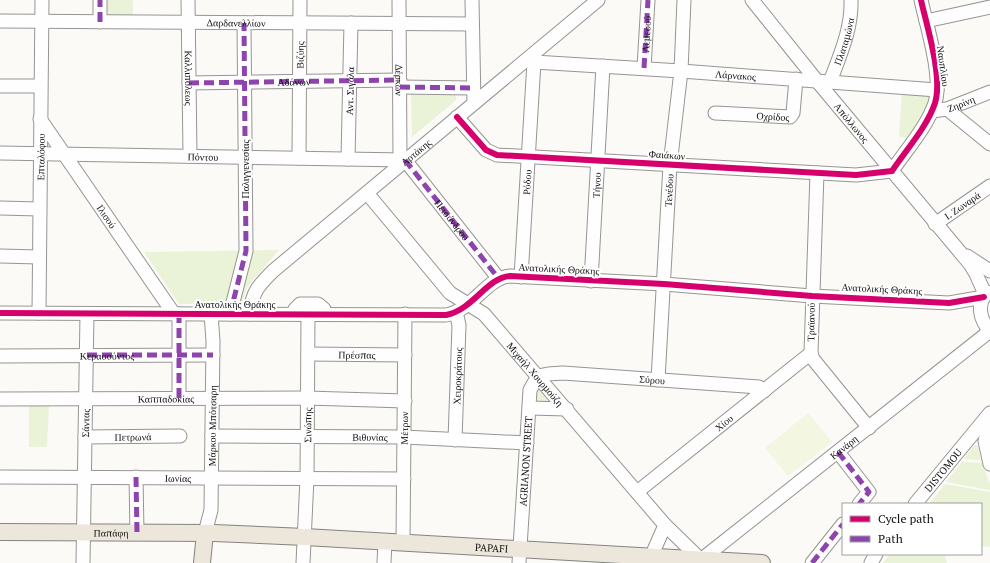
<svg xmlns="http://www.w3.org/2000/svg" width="990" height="563" font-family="'PT Serif',serif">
	<rect width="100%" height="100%" fill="#fcfaf7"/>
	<!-- green -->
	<path fill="#eaf2d7" d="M104,0H133V17L104,18Z
		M902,90L928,94C934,105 914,128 907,138L899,137Z
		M411,91H456V100L412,137Z
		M279,250L247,287L242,303L179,304L144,252Z
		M536,387L550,403L535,405Z
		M29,405H49L47,447H29Z
		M974,445L978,446L981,460L964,459Z
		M962,462L982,463L990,484V490L946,482Z
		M945,484L990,492V547L981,546V504H929Z
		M890,554H947L945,557L947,563H883Z"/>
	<!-- pitch -->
	<path fill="#f3f6e0" d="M808,413L832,442L788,476L765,448Z"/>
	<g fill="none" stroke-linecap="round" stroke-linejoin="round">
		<defs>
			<g id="minor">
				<path id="s1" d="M188,0L190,156"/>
				<path id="s2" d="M399,0L400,160"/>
				<path d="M472,0L474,103"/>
				<path id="s3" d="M752,0L817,81L970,264L976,274L985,294"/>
				<path id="s4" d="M0,21L472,24"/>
				<path d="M926,21L990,7"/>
				<path d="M100,22V0"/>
				<path id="s5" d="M534,62L681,71L937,90"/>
				<path d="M644,68L648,0"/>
				<path id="s6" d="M830,82C840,55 852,29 851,0"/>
				<path d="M189,83L400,80"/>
				<path d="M0,86H40"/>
				<path d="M400,87L473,88"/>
				<path d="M947,109L990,144"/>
				<path id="s7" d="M932,111L947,109L990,92"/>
				<path id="s8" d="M715,113L790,117L793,113L796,79"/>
				<path d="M457,117L486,150L497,155L856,175L892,171C906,150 927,127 935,103C943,77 927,27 921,0"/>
				<path id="s9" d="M40,119L174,314"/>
				<path id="s10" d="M0,153L405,160"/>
				<path id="s11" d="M299,158L300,0"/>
				<path id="s12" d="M348,159L351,23"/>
				<path d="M405,160L499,279"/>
				<path d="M817,173L811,353L813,359L869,428"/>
				<path id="s13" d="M367,193L450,293L484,314L665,525L701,560"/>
				<path d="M0,208L39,209"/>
				<path id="s14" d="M935,224L990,186"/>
				<path d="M0,256L39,257"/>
				<path d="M967,256L990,271"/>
				<path id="s15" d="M521,277L534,62"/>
				<path id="s16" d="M591,281L603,66"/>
				<path d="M987,292C976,304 980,320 990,331"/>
				<path d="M295,309L300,304H318L324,309"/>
				<path d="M0,313L446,315C473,310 486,278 510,276L664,284L812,296L949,303L984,297"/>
				<path id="s17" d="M39,313L42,0"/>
				<path d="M174,314H179V398"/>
				<path d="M230,314L246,251L244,23"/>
				<path id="s18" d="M250,314C252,292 258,286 273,271L598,0"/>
				<path id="s19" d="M308,354L405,355"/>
				<path id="s20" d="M0,356L213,355"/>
				<path id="s21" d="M658,380L670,165L681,71L684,0"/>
				<path id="s22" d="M0,399L307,398L405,401"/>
				<path d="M529,408L567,409"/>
				<path d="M990,421L985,441L990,464"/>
				<path id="s23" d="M212,436L404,437L527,443"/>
				<path id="s24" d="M85,437L180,436"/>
				<path id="s25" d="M455,440L459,325L456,312"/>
				<path d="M838,452L869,492L859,504"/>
				<path id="s26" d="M0,477L404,479"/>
				<path d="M136,477L137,533"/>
				<path id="s27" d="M637,492L811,353"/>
				<path id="s28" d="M915,504L990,413"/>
				<path id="s29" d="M205,533L211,510L213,341L211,314"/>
				<path id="s30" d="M403,542L405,314"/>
				<path id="s31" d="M83,563L87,314"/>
				<path id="s32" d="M303,563L307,478L308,314"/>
				<path d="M384,563L385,541"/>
				<path id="s33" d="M519,563L530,390L538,376L548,374L563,373L759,387L764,391"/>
				<path d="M652,563L651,557L665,525"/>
				<path id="s34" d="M697,563L990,331"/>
				<path d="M812,563L843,524"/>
				<path d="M871,563L876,554"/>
			</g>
			<g id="major">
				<path id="s35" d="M0,532L214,533L305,537L762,563"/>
				<path d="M202,563L205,533"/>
			</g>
		</defs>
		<!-- minor casing -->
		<use href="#minor" stroke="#969594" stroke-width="15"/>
		<!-- major casing -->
		<use href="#major" stroke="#848381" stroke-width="18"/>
		<!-- minor -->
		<use href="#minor" stroke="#fffefe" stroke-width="13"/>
		<!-- major -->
		<use href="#major" stroke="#ede6db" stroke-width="16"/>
		<!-- quiet -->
		<g stroke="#8e44ad" stroke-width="5" stroke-dasharray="10 5" stroke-linecap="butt">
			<path d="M100,22V0"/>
			<path id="s36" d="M644,68L648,0"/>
			<path id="s37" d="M189,83L400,80"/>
			<path d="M400,87L473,88"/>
			<path id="s38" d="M405,160L499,279"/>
			<path d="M230,314L246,251L244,23"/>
			<path d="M87,355H213"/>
			<path d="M179,398V314"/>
			<path d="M838,452L869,492L859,504"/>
			<path d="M136,477L137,533"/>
			<path d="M812,563L843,524"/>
		</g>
		<defs>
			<path id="cycleway" d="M457,117L486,150L497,155L856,175L892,171C906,150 927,127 935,103C943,77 927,27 921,0
				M0,313L446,315C473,310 486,278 510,276L664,284L812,296L949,303L984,297"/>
		</defs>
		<!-- cycleway casing -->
		<use href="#cycleway" stroke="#fff" stroke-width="8"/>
		<!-- cycleway -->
		<use href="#cycleway" stroke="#d6006c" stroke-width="6"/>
	</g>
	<g text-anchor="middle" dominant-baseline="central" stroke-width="4" stroke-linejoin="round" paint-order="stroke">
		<!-- street labels -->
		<g font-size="10" fill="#101010" stroke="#fff">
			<text stroke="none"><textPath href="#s4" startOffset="236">Δαρδανελλίων</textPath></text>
			<text stroke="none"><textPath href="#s36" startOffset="34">Λεμεσού</textPath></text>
			<text stroke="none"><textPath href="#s6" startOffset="43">Πλαταμώνα</textPath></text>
			<text stroke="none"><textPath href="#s11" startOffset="103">Βιζύης</textPath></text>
			<text transform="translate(943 66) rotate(82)">Ναυπλίου</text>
			<text stroke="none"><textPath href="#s5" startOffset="202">Λάρνακος</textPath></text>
			<text stroke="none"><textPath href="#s1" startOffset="78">Καλλιπόλεως</textPath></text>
			<text stroke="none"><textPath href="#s2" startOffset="80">Δέρκων</textPath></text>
			<text stroke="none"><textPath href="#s37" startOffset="105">Αδάνων</textPath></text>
			<text stroke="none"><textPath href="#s12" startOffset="68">Αντ. Σιγάλα</textPath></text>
			<text stroke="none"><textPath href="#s7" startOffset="30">Ζηρίνη</textPath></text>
			<text stroke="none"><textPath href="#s8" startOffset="58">Οχρίδος</textPath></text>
			<text stroke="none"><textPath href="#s3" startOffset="158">Απόλλωνος</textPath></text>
			<text stroke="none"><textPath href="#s18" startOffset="236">Αρτάκης</textPath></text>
			<text transform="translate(667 155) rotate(4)">Φαιάκων</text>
			<text stroke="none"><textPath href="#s10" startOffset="203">Πόντου</textPath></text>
			<text stroke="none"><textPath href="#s17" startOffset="156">Επταλόφου</textPath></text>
			<text transform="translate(245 169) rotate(-90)">Παλιγγενεσίας</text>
			<text stroke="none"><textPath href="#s15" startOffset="95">Ρόδου</textPath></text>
			<text stroke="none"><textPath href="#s16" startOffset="96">Τήνου</textPath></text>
			<text stroke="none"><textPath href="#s21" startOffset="190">Τενέδου</textPath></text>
			<text stroke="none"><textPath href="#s14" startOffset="33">Ι. Ζωναρά</textPath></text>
			<text stroke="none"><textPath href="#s9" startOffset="118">Ιλισού</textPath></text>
			<text stroke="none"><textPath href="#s38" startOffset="76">Πεισάνδρου</textPath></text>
			<text transform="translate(559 269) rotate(3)">Ανατολικής Θράκης</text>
			<text transform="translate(882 289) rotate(3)">Ανατολικής Θράκης</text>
			<text x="235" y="304">Ανατολικής Θράκης</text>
			<text transform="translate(811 322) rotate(-89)">Τραϊανού</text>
			<text stroke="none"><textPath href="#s20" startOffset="107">Κερασούντος</textPath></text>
			<text stroke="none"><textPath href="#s19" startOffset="49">Πρέσπας</textPath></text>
			<text stroke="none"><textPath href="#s13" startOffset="249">Μιχαήλ Χουρμούζη</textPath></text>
			<text stroke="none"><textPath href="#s25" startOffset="64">Χειροκράτους</textPath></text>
			<text stroke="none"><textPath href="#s33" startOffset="304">Σύρου</textPath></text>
			<text stroke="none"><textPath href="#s22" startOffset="166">Καππαδοκίας</textPath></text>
			<text stroke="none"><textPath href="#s31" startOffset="140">Σάντας</textPath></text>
			<text stroke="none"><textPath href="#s27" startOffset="111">Χίου</textPath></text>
			<text stroke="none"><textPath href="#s32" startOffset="138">Σινώπης</textPath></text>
			<text stroke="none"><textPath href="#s29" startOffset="108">Μάρκου Μπότσαρη</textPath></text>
			<text stroke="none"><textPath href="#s30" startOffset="114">Μέτρων</textPath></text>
			<text stroke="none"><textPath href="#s23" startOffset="158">Βιθυνίας</textPath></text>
			<text stroke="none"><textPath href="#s24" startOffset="48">Πετρωνά</textPath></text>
			<text stroke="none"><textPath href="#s34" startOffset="187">Κανάρη</textPath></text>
			<text stroke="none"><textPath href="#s33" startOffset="102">AGRIANON STREET</textPath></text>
			<text stroke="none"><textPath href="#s28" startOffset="44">DISTOMOU</textPath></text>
			<text stroke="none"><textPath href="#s26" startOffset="178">Ιωνίας</textPath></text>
			<text stroke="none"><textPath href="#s35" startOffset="111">Παπάφη</textPath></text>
			<text stroke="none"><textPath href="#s35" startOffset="492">PAPAFI</textPath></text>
		</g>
	</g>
	<!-- legend -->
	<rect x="842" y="503" width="140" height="52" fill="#ffffff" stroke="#9f9f9f"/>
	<rect x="850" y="516" width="20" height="6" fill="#d6006c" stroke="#9f9f9f"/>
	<text x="878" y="523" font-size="12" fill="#101010">Cycle path</text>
	<rect x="850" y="536" width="20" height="6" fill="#8e44ad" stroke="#9f9f9f"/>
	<text x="878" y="543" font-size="12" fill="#101010">Path</text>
</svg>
